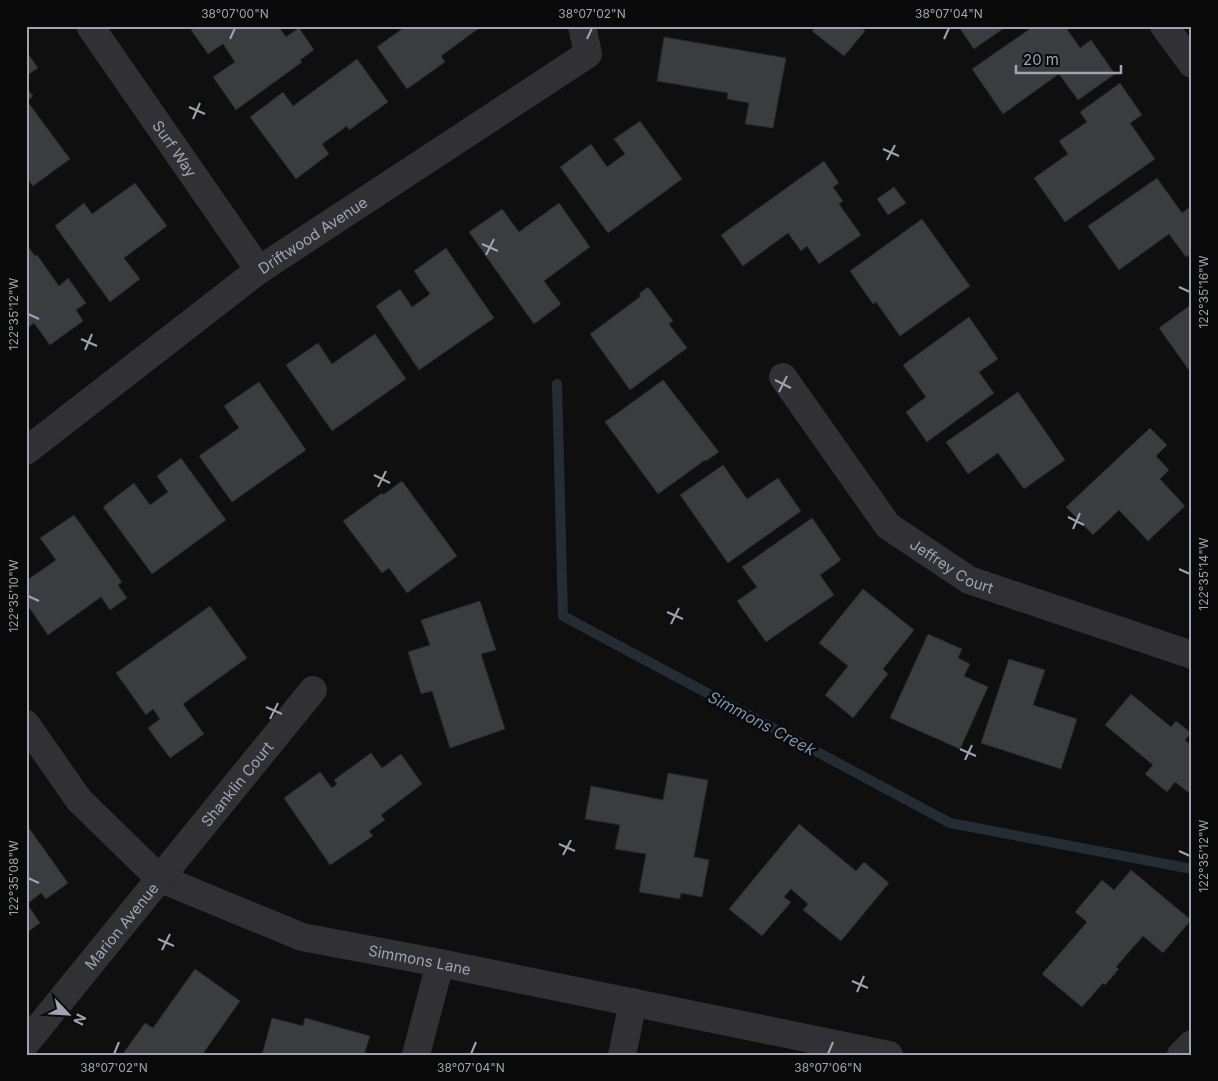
<svg xmlns="http://www.w3.org/2000/svg" width="1218" height="1081" font-family="Inter,sans-serif">
	<rect width="100%" height="100%" fill="#0f0f10"/>
	<g fill="none" stroke-linecap="round" stroke-linejoin="round">
		<!-- stream -->
		<path stroke="#252d34" stroke-width="10" d="M557,384L563,616L950,823L1192,869"/>
	</g>
	<!-- building -->
	<path fill="#3b3c40" stroke="#29292c" d="M196,26H278L286,37L299,28L314,50L300,60L302,62L236,110L213,77L235,62L223,44L208,54L191,30Z
		M406,26H482L441,56L445,62L407,89L377,47Z
		M816,26H859L865,31L844,56L812,31Z
		M958,26H1007L974,49Z
		M1034,26H1065L1080,48L1091,40L1115,74L1078,100L1059,74L1003,114L972,69Z
		M664,37L786,58L773,128L745,124L749,103L727,99L728,93L657,81Z
		M26,51L38,68L26,76Z
		M357,59L388,102L349,130L347,126L322,144L329,154L296,179L250,117L283,92L293,106Z
		M1120,83L1142,115L1130,123L1155,159L1065,222L1034,178L1068,154L1059,141L1087,122L1080,112Z
		M26,87L33,96L27,101L70,159L33,186L26,177Z
		M640,121L682,179L608,233L560,167L591,144L607,167L625,154L614,139Z
		M824,161L839,183L833,187L843,201L839,204L861,235L819,264L807,246L801,251L788,233L743,266L721,235Z
		M1157,178L1182,213L1192,206V253L1186,257L1169,234L1119,270L1088,226Z
		M135,183L167,226L124,258L140,279L110,302L55,226L84,203L92,214Z
		M894,187L906,203L888,215L877,199Z
		M559,203L590,247L544,281L561,304L534,324L469,232L502,209L519,232Z
		M922,219L970,286L900,336L876,302L873,304L850,271Z
		M26,244L35,256L37,255L59,286L68,278L86,303L76,310L83,321L50,345L34,323L26,329Z
		M446,248L494,318L419,370L376,306L400,289L412,307L430,294L414,271Z
		M648,287L673,321L669,324L687,348L630,390L590,334L641,296L639,294Z
		M1192,304V373H1191L1159,328Z
		M969,317L998,359L979,372L994,393L927,442L906,412L926,397L903,365Z
		M375,334L406,379L332,431L286,365L318,343L332,364Z
		M663,380L719,452L706,461L705,460L658,494L605,422Z
		M259,382L306,450L232,502L199,456L239,428L224,406Z
		M1018,392L1065,460L1024,489L998,453L968,474L946,442Z
		M1150,428L1167,445L1156,456L1169,470L1160,479L1185,506L1148,541L1119,510L1093,535L1066,507Z
		M181,458L226,520L152,574L103,507L134,483L150,505L168,492L157,476Z
		M723,465L747,499L778,478L801,511L728,563L680,495Z
		M402,481L457,556L407,593L389,568L382,573L343,521L382,493L383,495Z
		M74,515L122,582L118,585L127,598L110,610L101,597L48,635L26,603V581L56,560L40,538Z
		M812,518L841,560L820,575L834,595L766,642L737,601L757,587L742,567Z
		M863,589L914,630L883,669L888,674L853,718L825,695L848,666L819,643Z
		M480,601L496,650L481,654L505,729L450,748L432,691L421,694L408,652L430,645L421,620Z
		M210,606L247,658L183,704L204,734L170,758L148,728L160,719L153,709L146,715L116,673Z
		M928,634L962,649L958,658L970,664L964,676L988,687L960,749L890,718Z
		M1009,659L1045,670L1033,705L1077,719L1061,769L981,743Z
		M1131,694L1171,727L1176,721L1191,733L1185,740L1192,746V795L1175,782L1167,792L1145,774L1153,765L1105,725Z
		M371,753L382,768L401,754L422,784L381,815L385,820L369,831L373,836L330,865L284,798L320,772L332,788L337,784L334,780Z
		M668,773L708,780L694,857L709,860L702,897L681,893L680,899L639,892L646,854L615,849L620,825L585,819L591,786L663,800Z
		M26,824L68,883L46,899L41,893L27,904L40,923L26,933Z
		M799,824L856,871L864,862L889,883L841,941L803,910L808,904L791,889L784,897L791,902L762,936L729,909Z
		M1131,870L1191,920L1163,953L1143,936L1116,967L1119,969L1105,985L1103,983L1082,1007L1042,974L1087,922L1075,912L1102,880L1114,890Z
		M195,969L240,1001L202,1055H122L145,1023L153,1028Z
		M272,1018L303,1026L305,1018L370,1036L364,1055H262Z"/>
	<g fill="none" stroke-linecap="round" stroke-linejoin="round">
		<!-- minor -->
		<g stroke="#303035" stroke-width="28">
			<path id="s1" d="M90,26L259,270"/>
			<path d="M1164,26L1192,64"/>
			<path id="s2" d="M783,377L888,526L969,580L1192,655"/>
			<path id="s3" d="M26,451L259,270L588,54L582,26"/>
			<path id="s4" d="M26,724L79,800L159,878L302,937L440,963L889,1055"/>
			<path id="s5" d="M26,1043L313,690"/>
			<path d="M416,1055L440,963"/>
			<path d="M622,1055L633,1002"/>
			<path d="M1181,1055L1192,1044"/>
		</g>
	</g>
	<!-- ticks -->
	<path fill="none" stroke="#9fa4b2" stroke-width="2" d="M230,39L235,28M587,39L592,28M944,39L949,28M189,107L205,114M193,119L200,103M883,149L899,156M887,160L895,145M482,244L498,251M486,255L494,239M1179,287L1190,292M28,314L39,319M81,339L97,346M85,350L92,334M775,380L791,388M779,392L787,376M374,475L390,483M378,487L386,471M1068,517L1084,525M1073,529L1080,513M1179,569L1190,574M28,596L39,601M667,612L683,619M671,624L679,608M266,707L282,714M270,719L278,703M960,749L976,756M965,760L972,745M559,844L575,851M1179,851L1190,856M563,855L571,840M28,878L39,883M158,939L174,946M162,950L170,934M852,981L868,988M857,992L864,976M114,1054L119,1042M471,1054L476,1042M828,1054L833,1042"/>
	<g text-anchor="middle" dominant-baseline="central" stroke-width="5" stroke-linejoin="round" paint-order="stroke">
		<!-- street labels -->
		<g font-size="15" fill="#9fa4b2" stroke="#0a0a0b">
			<text stroke="none"><textPath href="#s1" startOffset="149">Surf Way</textPath></text>
			<text stroke="none"><textPath href="#s3" startOffset="359">Driftwood Avenue</textPath></text>
			<text stroke="none"><textPath href="#s2" startOffset="258">Jeffrey Court</textPath></text>
			<text stroke="none"><textPath href="#s5" startOffset="334">Shanklin Court</textPath></text>
			<text stroke="none"><textPath href="#s5" startOffset="151">Marion Avenue</textPath></text>
			<text stroke="none"><textPath href="#s4" startOffset="479">Simmons Lane</textPath></text>
		</g>
		<!-- water labels -->
		<g font-size="16" font-style="italic" fill="#7393b0" stroke="#0a0a0b">
			<text transform="translate(762 723) rotate(28)">Simmons Creek</text>
		</g>
	</g>
	<!-- border -->
	<rect width="1218" height="1081" fill="none" stroke="#0a0a0b" stroke-width="55"/>
	<!-- north arrow -->
	<g transform="translate(68 1014) rotate(115)" stroke="#0a0a0b" stroke-width="4" paint-order="stroke">
	<path d="M0-4L9 19L0 12L-9 19Z" fill="#9fa4b2"/>
	<text y="-8" font-size="14" font-weight="bold" text-anchor="middle" fill="#9fa4b2">N</text>
	</g>
	<!-- scale -->
	<path d="M1016 65v8h105v-8" fill="none" stroke="#9fa4b2" stroke-width="2.5"/>
	<text x="1023" y="65" font-size="15" fill="#9fa4b2" stroke="#0a0a0b" stroke-width="4" paint-order="stroke">20 m</text>
	<rect x="28" y="28" width="1162" height="1026" fill="none" stroke="#9fa4b2" stroke-width="2"/>
	<g font-size="12" text-anchor="middle" fill="#9fa4b2">
		<text x="235" y="18">38°07'00"N</text>
		<text x="592" y="18">38°07'02"N</text>
		<text x="949" y="18">38°07'04"N</text>
		<text transform="translate(1204 292) rotate(-90)" y="4">122°35'16"W</text>
		<text transform="translate(14 314) rotate(-90)" y="4">122°35'12"W</text>
		<text transform="translate(1204 574) rotate(-90)" y="4">122°35'14"W</text>
		<text transform="translate(14 596) rotate(-90)" y="4">122°35'10"W</text>
		<text transform="translate(1204 856) rotate(-90)" y="4">122°35'12"W</text>
		<text transform="translate(14 878) rotate(-90)" y="4">122°35'08"W</text>
		<text x="114" y="1072">38°07'02"N</text>
		<text x="471" y="1072">38°07'04"N</text>
		<text x="828" y="1072">38°07'06"N</text>
	</g>
</svg>
